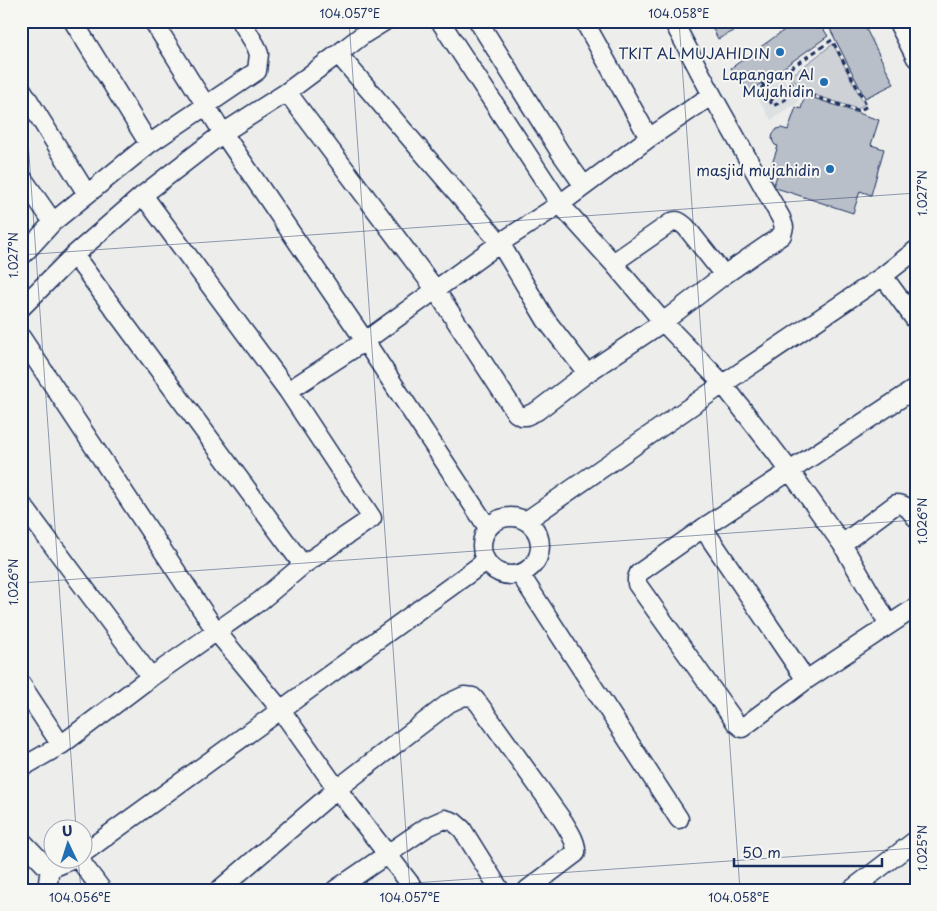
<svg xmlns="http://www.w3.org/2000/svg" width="937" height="911" font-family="'Playpen Sans',sans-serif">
	<rect width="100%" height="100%" fill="#edeeec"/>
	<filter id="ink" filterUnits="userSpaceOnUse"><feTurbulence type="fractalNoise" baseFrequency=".02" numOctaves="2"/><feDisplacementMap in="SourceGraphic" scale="10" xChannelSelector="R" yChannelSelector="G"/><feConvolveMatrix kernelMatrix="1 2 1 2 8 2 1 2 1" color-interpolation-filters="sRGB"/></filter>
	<g filter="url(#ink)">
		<!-- built -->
		<path fill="#dde0e1" d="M783,77L799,102L771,120L756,96Z"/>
		<!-- green -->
		<path fill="#ced2d7" stroke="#74809a" d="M833,44L864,104L858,109L800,90L792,75Z"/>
		<!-- building -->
		<path fill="#b9bfc8" stroke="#1b2f5e" d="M709,21H754L718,39Z
			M797,21H818L828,36L749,92L731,68Z
			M826,21H862L894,84L865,98Z
			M805,95L879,120L871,145L884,149L871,195L860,191L853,213L773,187L779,170L771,167L778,146L775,145L773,142L772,138L773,134L777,129L781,128L788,130L796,107L801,109Z"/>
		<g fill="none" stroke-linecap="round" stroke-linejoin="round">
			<defs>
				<path id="street" d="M73,21L149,144
					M153,21L223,133L365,341L488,528
					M440,21L560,204L613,263L663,322L723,384L790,471L842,544L889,625
					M478,21L560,152L584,186
					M584,21L649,138
					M897,21L916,58
					M338,54L500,243L546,320L587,373
					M21,88L87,194
					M287,92L435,289L516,413L521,416H526L537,411L587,373L663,322L724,275L782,235L784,227L781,218L712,95L673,21
					M21,176L53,222
					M74,255L303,565
					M21,257L53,222L149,144L257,71L259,54L256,46L241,21
					M613,263L672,222C678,219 681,223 686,227L724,275
					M883,276L916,321
					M21,308L74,255L143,195L223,133L287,92L338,54L364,34L385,21
					M21,337L216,631L281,710L337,789L415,890
					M916,388L703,528L639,573L637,578V584L736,723L742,728L806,680L916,607
					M288,391L365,341L500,243L560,204L649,138L712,95
					M21,503L151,677
					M482 546a29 29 0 1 1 58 0a29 29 0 1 1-58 0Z
					M526,521L723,384L883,276L916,250
					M703,528L806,680
					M842,544L896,504C906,504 910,510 916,518
					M520,574L679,819
					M21,684L61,745
					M21,768L61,745L151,677L260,601L303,565L372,518L288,391L143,195
					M21,840L45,865L50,867L57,866L76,858
					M82,854L486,561
					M78,858L102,890
					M47,890L50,867
					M219,890L337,789L449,703L464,696L473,697L479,704L563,821C569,831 577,842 576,853L527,890
					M335,890L427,827L445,819L454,822L462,829L500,890
					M851,890L916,840"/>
			</defs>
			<!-- street casing -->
			<use href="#street" stroke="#1b2f5e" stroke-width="21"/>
			<!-- path -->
			<path stroke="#1b2f5e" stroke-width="3" stroke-dasharray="5 4" stroke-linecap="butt" d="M762,83C767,91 768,99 773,106L788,98L786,94L796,89
				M753,93L764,86L832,40L867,106L859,111L797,91L785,72
				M769,100L770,101L784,92L786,94"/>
			<!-- street -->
			<use href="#street" stroke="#f6f6f2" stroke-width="18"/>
		</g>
	</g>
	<!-- ticks -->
	<path fill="none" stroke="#1b2f5e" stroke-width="1" stroke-opacity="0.45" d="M349,21L410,890M679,21L740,890M21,40L76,828M21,255L916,193M21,583L916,520M78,858L81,890M313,890L916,848"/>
	<!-- markers -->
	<g fill="#1f6fb2" stroke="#f6f6f2" stroke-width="2">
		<circle cx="780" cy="52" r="5"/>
		<circle cx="824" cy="82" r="5"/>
		<circle cx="830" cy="169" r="5"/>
	</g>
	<g text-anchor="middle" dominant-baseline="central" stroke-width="4" stroke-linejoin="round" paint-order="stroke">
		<!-- poi labels -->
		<g font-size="15" fill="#1b2f5e" stroke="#f6f6f2" text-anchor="end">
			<text x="770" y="52">TKIT AL MUJAHIDIN</text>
			<text x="814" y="73">Lapangan Al<tspan x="814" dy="17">Mujahidin</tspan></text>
			<text x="820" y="169">masjid mujahidin</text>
		</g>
	</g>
	<!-- margin -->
	<rect width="937" height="911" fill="none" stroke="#f6f6f2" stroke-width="55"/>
	<!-- north arrow -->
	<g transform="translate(68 844) rotate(356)"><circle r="24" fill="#f6f6f2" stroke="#9ea6b7"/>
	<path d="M0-4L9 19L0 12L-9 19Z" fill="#1f6fb2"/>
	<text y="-8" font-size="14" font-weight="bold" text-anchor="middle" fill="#1b2f5e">U</text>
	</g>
	<!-- scale -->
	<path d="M734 858v8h148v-8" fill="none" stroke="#1b2f5e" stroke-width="2.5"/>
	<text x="742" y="858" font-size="15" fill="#1b2f5e" stroke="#f6f6f2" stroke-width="4" paint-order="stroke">50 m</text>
	<rect x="28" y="28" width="882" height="856" fill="none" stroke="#1b2f5e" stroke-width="2"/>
	<g font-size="12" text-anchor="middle" fill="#1b2f5e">
		<text x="350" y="18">104.057°E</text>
		<text x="679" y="18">104.058°E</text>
		<text transform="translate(923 193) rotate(-90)" y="4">1.027°N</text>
		<text transform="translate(14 255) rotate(-90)" y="4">1.027°N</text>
		<text transform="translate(923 521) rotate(-90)" y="4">1.026°N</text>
		<text transform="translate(14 582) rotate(-90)" y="4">1.026°N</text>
		<text transform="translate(923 848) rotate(-90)" y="4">1.025°N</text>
		<text x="80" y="902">104.056°E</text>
		<text x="410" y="902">104.057°E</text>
		<text x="739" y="902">104.058°E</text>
	</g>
</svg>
